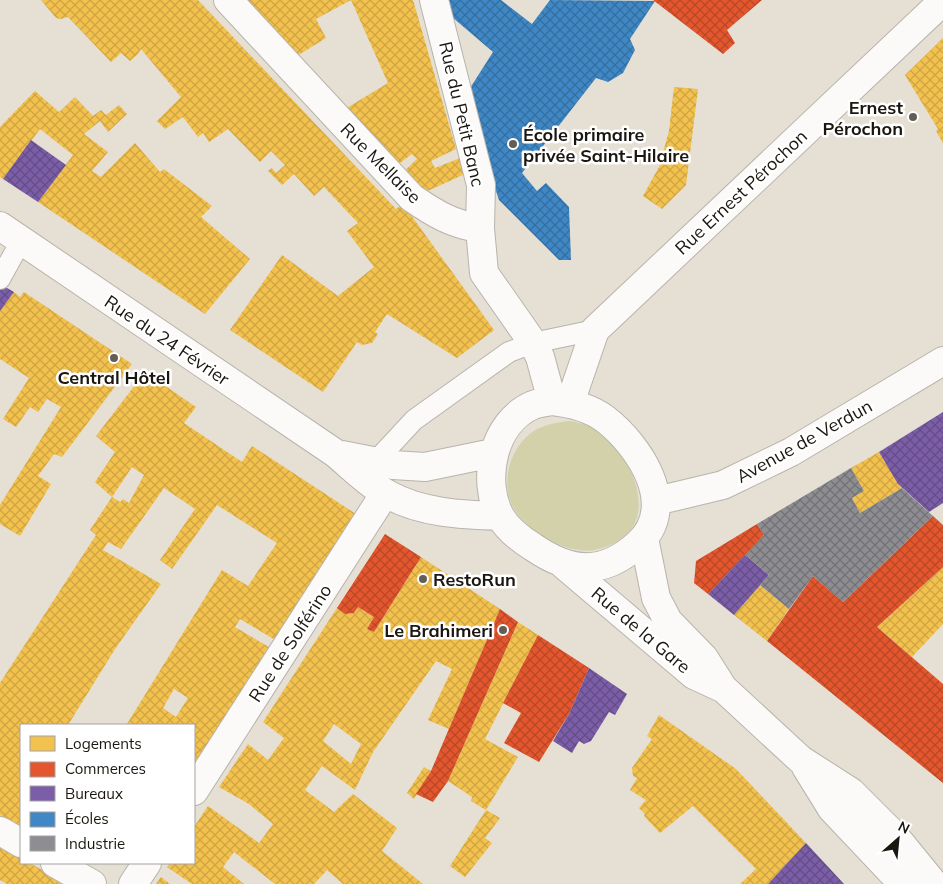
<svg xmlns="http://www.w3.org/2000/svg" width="943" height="884" font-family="Mulish,sans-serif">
	<defs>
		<pattern id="homes-cross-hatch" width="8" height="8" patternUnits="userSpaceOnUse" patternTransform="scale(1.25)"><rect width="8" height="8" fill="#f2c14e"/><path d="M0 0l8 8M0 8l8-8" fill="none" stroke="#cfa543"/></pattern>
		<pattern id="shops-cross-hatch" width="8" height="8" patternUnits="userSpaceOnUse" patternTransform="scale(1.25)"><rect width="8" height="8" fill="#e4572e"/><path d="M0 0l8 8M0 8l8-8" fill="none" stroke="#b84726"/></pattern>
		<pattern id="offices-cross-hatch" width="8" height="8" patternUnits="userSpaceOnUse" patternTransform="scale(1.25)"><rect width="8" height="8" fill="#7b5ea7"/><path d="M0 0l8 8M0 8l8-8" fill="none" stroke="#644d87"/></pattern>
		<pattern id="schools-cross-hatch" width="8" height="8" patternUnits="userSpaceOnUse" patternTransform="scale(1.25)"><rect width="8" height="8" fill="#3f88c5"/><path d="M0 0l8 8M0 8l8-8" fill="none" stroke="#346e9f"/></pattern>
		<pattern id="industry-cross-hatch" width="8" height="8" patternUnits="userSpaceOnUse" patternTransform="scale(1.25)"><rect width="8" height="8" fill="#8d8d92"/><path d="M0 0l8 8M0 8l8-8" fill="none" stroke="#727276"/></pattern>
	</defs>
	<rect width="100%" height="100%" fill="#e5dfd4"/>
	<!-- grass -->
	<path fill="#d2d1a9" d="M570,421C579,423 588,425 595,429C630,449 664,522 612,544C602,549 591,552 579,550C555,547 523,527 512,505C500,478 512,443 537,429C548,424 559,422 570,421Z"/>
	<!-- homes -->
	<path fill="url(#homes-cross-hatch)" fill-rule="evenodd" d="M41,0H198L396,209L403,204L494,330L457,358L387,314L375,332L378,334L372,343L362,345L357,342L323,392L230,330L282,255L338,296L374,267L347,231L358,223L324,187L314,196L294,174L282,185L268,171L272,168L276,173L285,165L271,151L260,162L228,129L209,142L203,133L198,137L183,117L165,129L157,121L181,97L141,49L138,54L130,61L121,53L111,62L68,17L61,19L56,18Z
		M246,0H413L456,149L431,161L435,168L460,158L465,174L421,194L402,173L417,159L412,154L396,166L345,109L388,83L351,0L316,19L326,38L297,56Z
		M943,38V143L936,131L938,129L905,75Z
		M674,87L698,89L686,185L662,209L643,196L659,167L669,131Z
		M35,91L59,112L75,97L93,116L101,110L106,115L119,105L127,114L108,132L100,121L84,134L108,152L92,171L101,177L135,143L160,172L164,169L212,206L201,217L250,259L205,314L38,202L73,155L40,129L3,179L0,177V127Z
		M14,292L20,297L24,292L132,364L62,457L54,454L38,476L51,484L20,536L0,524V505L61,407L47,399L38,412L30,407L16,427L3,419L29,378L0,359V311Z
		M145,372L196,407L184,423L242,462L252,446L359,516L277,641L240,619L235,627L272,649L194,767V725L127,724L222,570L248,586L277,543L217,505L172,569L160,560L195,509L164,488L121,549L108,542L103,550L161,584L115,649L68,725H21V828L0,815V683L96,535L90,530L112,497L120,502L123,499L129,503L144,475L132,467L112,497L95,482L115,452L96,436ZM174,689L188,698L176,717L163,708Z
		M879,452L902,488L860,513L852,498L864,491L851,468Z
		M421,557L500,609L449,729L428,720L452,669L436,661L373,752L355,790L322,766L305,790L334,812L353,794L397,828L382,851L423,884H343L327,870L314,884H275L234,852L223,867L244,884H192L167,867L170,863H194V827L208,806L259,843L273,824L249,804L219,787L248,744L268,760L284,738L263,722L337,608L345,614L354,613L358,607L374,617L367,629L374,632ZM334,724L361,744L351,764L323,741Z
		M943,567V624L912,657L877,627Z
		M760,585L789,609L767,641L734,615Z
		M518,622L538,635L485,739L518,757L486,810L471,801L472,797L448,781Z
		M659,715L736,769L806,843L768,884H740L756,869L693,806L660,833L644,816L645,814L639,808L646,800L630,790L637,778L633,776L632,768L652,739L647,736Z
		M424,767L431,771L414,799L407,793Z
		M486,810L500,818L485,838L492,843L465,877L450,866Z
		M0,845L21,857V863H30L66,884H7L0,880Z
		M161,877L170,884H156Z"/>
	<!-- shops -->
	<path fill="url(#shops-cross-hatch)" d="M653,0H762L727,30L735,43L723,54Z
		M933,516L943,525V567L877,627L943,684V783L767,641L813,576L843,602Z
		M757,524L764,535L708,594L694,583L696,561Z
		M385,534L421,557L374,632L367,629L374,617L358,607L354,613L345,614L337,608Z
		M500,609L518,622L448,781L433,802L416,794L431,771Z
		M538,635L589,668L569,714L539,762L504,743L521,713L503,703Z"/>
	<!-- offices -->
	<path fill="url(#offices-cross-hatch)" d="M31,140L66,165L38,202L3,179Z
		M0,284L14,292L0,311Z
		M943,412V503L929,512L898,484L879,452Z
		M745,555L769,575L734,615L708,594Z
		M589,668L627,694L615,715L609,712L591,741L584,744L579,741L572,753L553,741L569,714Z
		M806,843L832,871L844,884H768Z"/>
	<!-- schools -->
	<path fill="url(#schools-cross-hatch)" d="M447,0H501L532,24L550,0L655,1L630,39L635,50L623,73L608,82L596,78L522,173L537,191L546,183L569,207L571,260H559L499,200L465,96L493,52L445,11Z"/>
	<!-- industry -->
	<path fill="url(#industry-cross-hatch)" d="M851,468L864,491L852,498L860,513L902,488L933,516L843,602L813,576L789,609L760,585L769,575L745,555L764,535L757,524Z"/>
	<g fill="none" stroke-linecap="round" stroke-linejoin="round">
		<defs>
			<path id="service" d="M0,279L21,241
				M375,462L414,420L509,352L533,343L595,330"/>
			<path id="minor" d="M228,0L412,198C434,213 453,225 480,228
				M434,0L481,185L480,228L484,273L533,343L540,357L552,401
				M570,403L595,330L943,1
				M656,501L723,485L791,452L943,361
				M194,791L385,493
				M0,831L21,843
				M55,863L92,884
				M133,884L147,863"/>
			<path id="secondary" d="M0,226L335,453C351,466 368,484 387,494C421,513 462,515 500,516
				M552,401C571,403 589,407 605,419C639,445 680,506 638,544C603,576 571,573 533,547C520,539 508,530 500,516C481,480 493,422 533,405C539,403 546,402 552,401Z
				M342,455L393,465L425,467L493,453
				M644,538L656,598L668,621L704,658L723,688L801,760L851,792L894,835L934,884
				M564,565L694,675L722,688
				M806,767L832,809L903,884"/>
		</defs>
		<!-- service casing -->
		<use href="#service" stroke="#b8b4ab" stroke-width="22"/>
		<!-- minor casing -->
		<use href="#minor" stroke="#b8b4ab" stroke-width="30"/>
		<!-- secondary casing -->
		<use href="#secondary" stroke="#b8b4ab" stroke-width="30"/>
		<!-- service -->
		<use href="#service" stroke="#fbfaf9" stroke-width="20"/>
		<!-- minor -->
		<use href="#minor" stroke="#fbfaf9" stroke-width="28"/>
		<!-- secondary -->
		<use href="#secondary" stroke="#fbfaf9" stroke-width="28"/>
	</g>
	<!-- markers -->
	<g fill="#625d55" stroke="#fff" stroke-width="2">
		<circle cx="913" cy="117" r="5"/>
		<circle cx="513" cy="144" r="5"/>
		<circle cx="114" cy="358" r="5"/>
		<circle cx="423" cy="579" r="5"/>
		<circle cx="503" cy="630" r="5"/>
	</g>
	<g text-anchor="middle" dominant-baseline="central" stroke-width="5" stroke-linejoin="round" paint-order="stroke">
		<!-- poi labels -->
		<g font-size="18" font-weight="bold" fill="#1b1710" stroke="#fff" text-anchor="end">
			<text x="903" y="107">Ernest<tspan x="903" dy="21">Pérochon</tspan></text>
			<text x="523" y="134" text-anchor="start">École primaire<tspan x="523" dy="21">privée Saint-Hilaire</tspan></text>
			<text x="114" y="377" text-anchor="middle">Central Hôtel</text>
			<text x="433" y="579" text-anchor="start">RestoRun</text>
			<text x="493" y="630">Le Brahimeri</text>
		</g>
		<!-- street labels -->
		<g font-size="18" fill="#1b1710" stroke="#fff">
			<text transform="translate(462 114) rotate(77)">Rue du Petit Banc</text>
			<text transform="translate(381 163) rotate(45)">Rue Mellaise</text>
			<text transform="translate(741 192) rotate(-43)">Rue Ernest Pérochon</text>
			<text transform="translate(167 340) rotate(34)">Rue du 24 Février</text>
			<text transform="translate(804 441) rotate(-29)">Avenue de Verdun</text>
			<text transform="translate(641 630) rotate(40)">Rue de la Gare</text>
			<text transform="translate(290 643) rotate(-57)">Rue de Solférino</text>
		</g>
	</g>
	<!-- legend -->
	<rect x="20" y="724" width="175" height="140" fill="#ffffff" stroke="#a4a29f"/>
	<rect x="30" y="736" width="25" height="15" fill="#f2c14e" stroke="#a4a29f"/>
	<text x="65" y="749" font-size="15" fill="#1b1710">Logements</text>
	<rect x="30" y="762" width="25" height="15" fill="#e4572e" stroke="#a4a29f"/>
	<text x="65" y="774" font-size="15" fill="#1b1710">Commerces</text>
	<rect x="30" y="786" width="25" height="15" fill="#7b5ea7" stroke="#a4a29f"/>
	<text x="65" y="799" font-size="15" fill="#1b1710">Bureaux</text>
	<rect x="30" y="812" width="25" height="15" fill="#3f88c5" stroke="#a4a29f"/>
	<text x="65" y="824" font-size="15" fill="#1b1710">Écoles</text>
	<rect x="30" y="836" width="25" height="15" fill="#8d8d92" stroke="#a4a29f"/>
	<text x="65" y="849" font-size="15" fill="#1b1710">Industrie</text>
	<!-- north arrow -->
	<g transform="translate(898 839) rotate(27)" stroke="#ffffff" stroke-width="4" paint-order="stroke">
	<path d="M0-4L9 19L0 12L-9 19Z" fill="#1b1710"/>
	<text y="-8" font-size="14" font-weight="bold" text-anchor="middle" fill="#1b1710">N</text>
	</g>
</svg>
